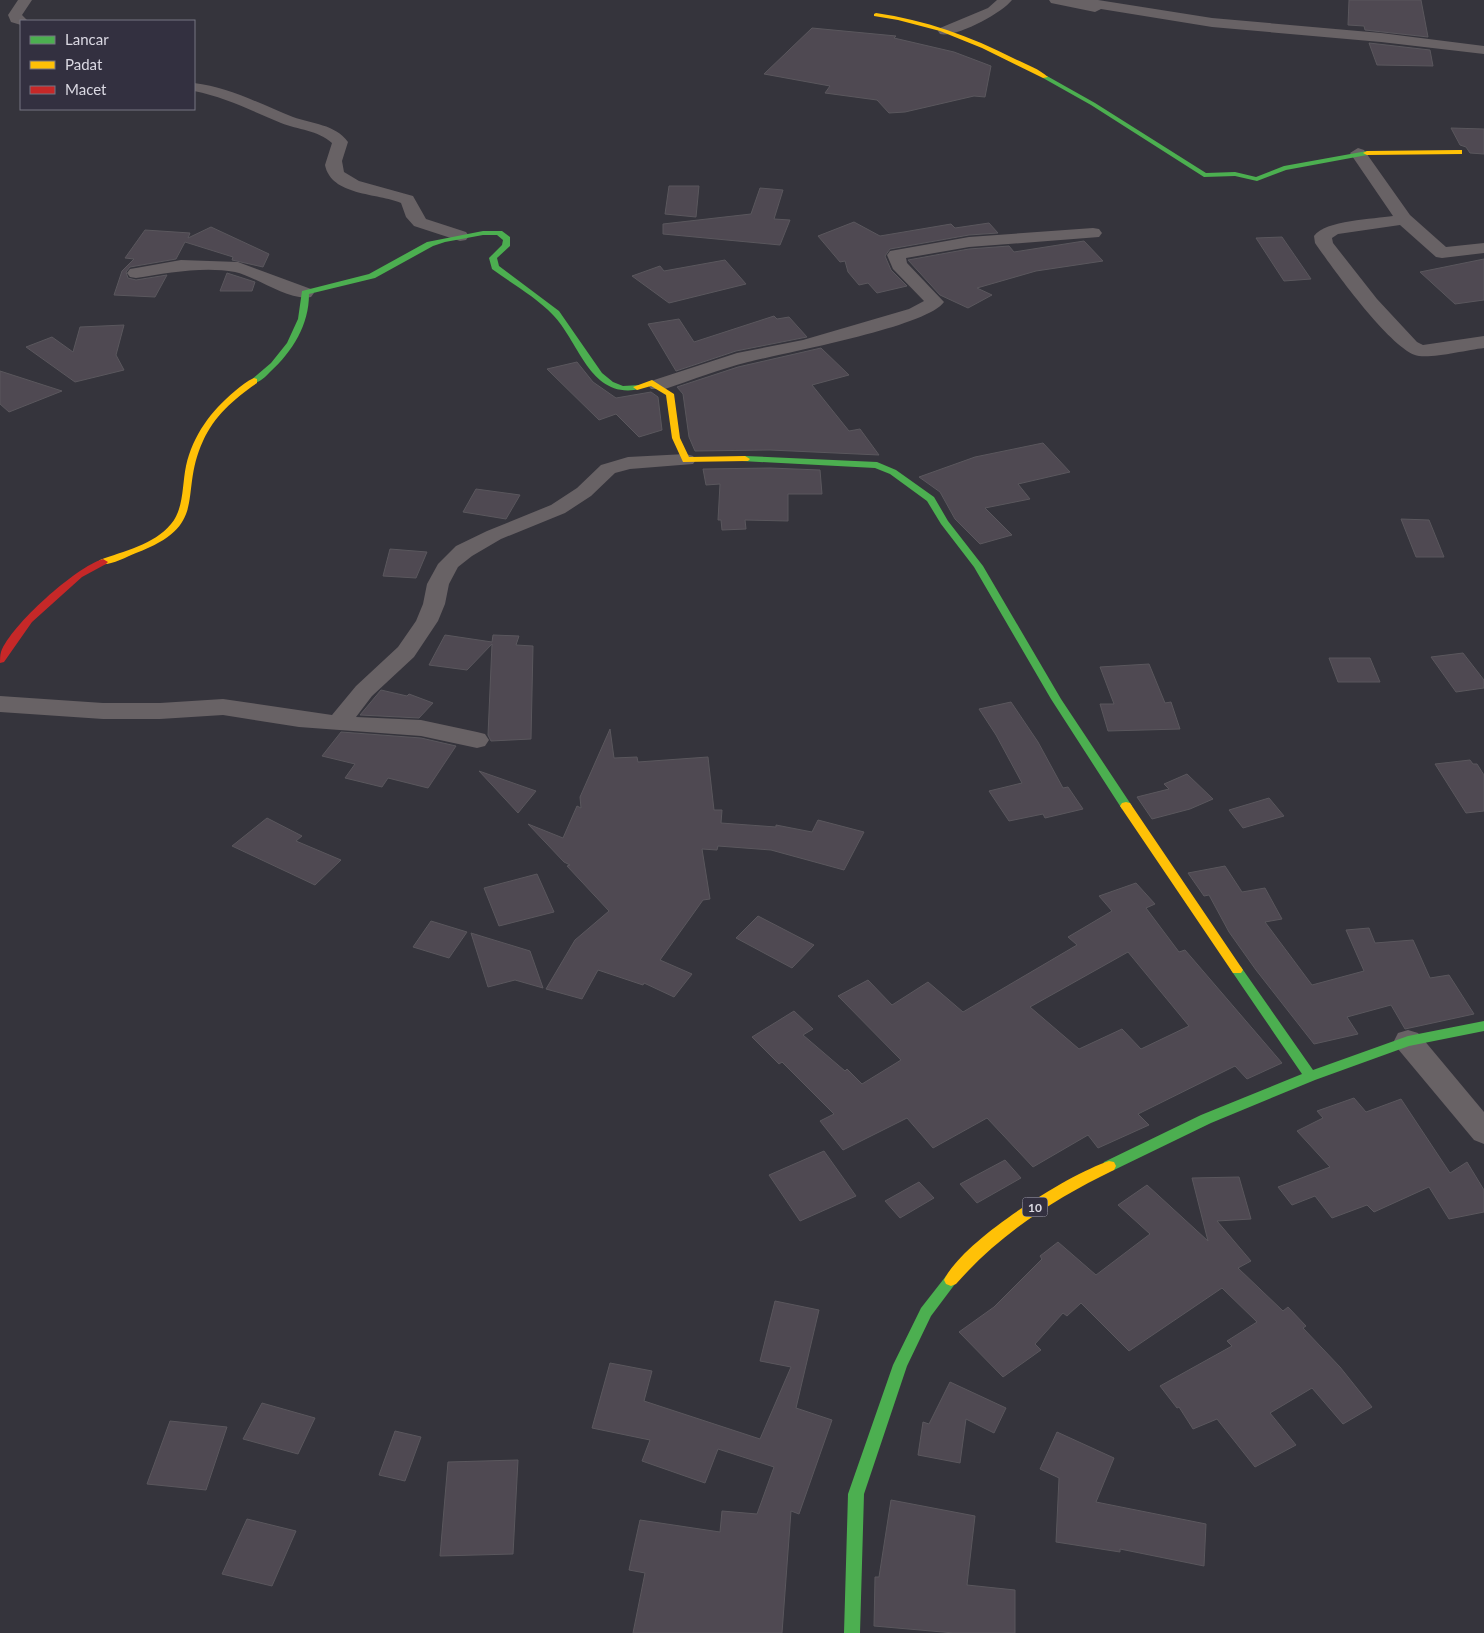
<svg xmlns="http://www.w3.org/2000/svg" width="1484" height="1633" font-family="Lato,sans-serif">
	<rect width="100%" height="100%" fill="#35343c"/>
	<!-- building -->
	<path fill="#4f4952" stroke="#5a575d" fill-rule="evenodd" d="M1349,0H1421L1428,37L1365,30L1364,26L1348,25Z
		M812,28L896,36L894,38L954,52L991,66L985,97L974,96L905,112L889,113L877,100L825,93L830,86L764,74Z
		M1369,43L1430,50L1433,66L1377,65Z
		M1451,128L1484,129V154L1470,153L1466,147L1460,145Z
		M669,186H699L696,217L665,214Z
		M760,188L783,190L774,219L790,220L780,245L663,234V224L751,214Z
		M854,222L880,236L951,224L955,228L989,223L998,233L969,235L890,249L885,256L891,270L907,286L877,293L868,283L859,285L848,272L845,261L840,262L818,236Z
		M211,227L269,254L263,267L232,260L233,257L185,242L176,259L130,267L126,272L128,278L136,280L167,275L155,297L114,295L122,271L134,259L125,258L145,230L190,233L188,238Z
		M1282,237L1311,279L1284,281L1256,238Z
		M1084,241L1103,261L1036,271L977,288L992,295L968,308L940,295L908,260L969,249L1009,246L1014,252Z
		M1484,259V300L1455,304L1420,272Z
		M725,260L746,284L669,303L632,276L660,266L664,271Z
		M227,273L255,282L252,291H220Z
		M774,316L777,319L789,317L807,337L736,351L676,371L648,324L679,319L694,342Z
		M124,325L116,355L124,370L75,382L26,347L52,337L73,352L80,327Z
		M821,348L849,375L812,385L849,431L860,429L879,455L770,450L695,451L689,437L683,394L677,387L738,367Z
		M577,362L593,382L616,398L651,392L658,397L662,430L639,437L616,414L599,420L547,369Z
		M0,371L62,391L9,412L0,404Z
		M1043,443L1070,472L1018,484L1030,499L985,508L1012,535L980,544L955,519L940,492L919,477L975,457Z
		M770,468L820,470L822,494H788V521L745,520L746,529L722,530L721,520H718L720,484L706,485L703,469Z
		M476,489L520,495L506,519L463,512Z
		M1401,519L1429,520L1444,557H1416Z
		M390,549L427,552L416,578L383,576Z
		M445,635L492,642L493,635L519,636L516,645L533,646L531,739L491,741L488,735L492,644L467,670L429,665Z
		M1463,653L1484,680V688L1456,692L1431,657Z
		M1329,658H1370L1380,682H1338Z
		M1149,664L1165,703L1171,702L1180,729L1108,731L1100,704H1114L1100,667Z
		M381,690L407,696L409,694L433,703L419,718L360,715Z
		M1011,702L1038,742L1063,788L1068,787L1083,809L1045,818L1043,814L1009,821L989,791L1022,783L996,735L979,709Z
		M610,729L614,758L637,757L638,762L708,757L714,810H722L721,823L776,827V825L812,832L818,820L864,832L844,870L771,850L718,846L717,850L702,849L710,899L703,900L660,960L692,974L674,997L644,983L643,985L598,970L582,999L546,989L575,940L609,911L567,866L570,865L564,862L528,824L563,838L577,806L581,808L580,797Z
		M341,732L421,738L456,746L428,788L388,778L382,787L345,778L355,764L322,756Z
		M1470,760L1473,764H1477L1484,775V811L1466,813L1435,764Z
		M479,771L536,791L518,813Z
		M1187,774L1213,799L1190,809L1152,819L1137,797L1169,789L1164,784Z
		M1269,798L1284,816L1243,828L1229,810Z
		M267,818L302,836L296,841L341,860L315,885L232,846Z
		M1225,866L1242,892L1265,888L1282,919L1265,922L1312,985L1364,971L1346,930L1369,928L1375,943L1413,940L1430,978L1449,975L1474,1014L1405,1029L1391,1005L1347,1017L1358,1034L1314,1044L1256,970L1229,932L1209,895L1204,896L1188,873Z
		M537,874L554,912L499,926L484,888Z
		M1136,883L1155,904L1146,908L1179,952L1185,950L1282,1063L1247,1079L1235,1066L1138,1114L1149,1125L1098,1148L1088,1135L1033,1167L987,1118L933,1148L907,1118L843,1150L820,1121L834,1114L782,1062L779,1064L752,1037L794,1011L813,1029L803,1035L845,1071L847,1069L862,1084L901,1060L838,996L868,980L892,1005L928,982L963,1012L1077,945L1068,937L1112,911L1099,896ZM1128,952L1189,1026L1141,1049L1122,1029L1079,1049L1030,1007Z
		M758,916L814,945L792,968L736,938Z
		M431,921L467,932L449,958L413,947Z
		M471,933L530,951L543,988L515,980L488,987Z
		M1354,1098L1366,1112L1401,1099L1450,1173L1467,1162L1484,1190V1212L1449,1219L1429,1187L1374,1212L1367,1205L1332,1218L1315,1196L1292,1205L1278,1187L1330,1167L1297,1131L1323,1118L1317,1111Z
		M824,1151L856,1196L800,1221L769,1175Z
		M1005,1160L1021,1178L977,1203L960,1184Z
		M1239,1177L1251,1219L1217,1221L1251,1261L1238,1268L1283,1311L1288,1307L1306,1326L1303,1328L1340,1367L1372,1407L1343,1424L1312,1388L1270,1413L1296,1445L1255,1467L1217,1419L1193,1429L1179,1407L1177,1408L1160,1386L1232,1346L1227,1341L1257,1322L1222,1288L1129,1351L1081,1303L1067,1316L1063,1313L1035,1344L1041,1350L1003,1377L959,1332L994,1307L1042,1259L1040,1256L1058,1242L1096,1275L1150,1234L1118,1205L1147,1185L1208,1241L1192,1178Z
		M919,1182L934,1198L900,1218L885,1201Z
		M775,1301L819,1310L796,1408L832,1420L799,1514L791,1511L782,1633H633L645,1573L629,1570L640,1520L720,1532L722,1511L757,1514L774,1467L718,1449L705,1483L642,1461L650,1440L592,1428L610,1363L652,1371L644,1401L760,1439L791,1367L760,1361Z
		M950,1382L1006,1408L994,1433L966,1419L960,1463L918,1455L923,1422L929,1424Z
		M262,1403L315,1418L298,1454L243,1439Z
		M170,1421L227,1427L206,1490L147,1484Z
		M395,1431L421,1437L405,1481L379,1475Z
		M1057,1432L1114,1458L1096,1502L1206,1524L1204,1566L1120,1549V1552L1056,1542L1059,1478L1040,1469Z
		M518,1460L513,1554L440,1556L448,1462Z
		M891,1500L975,1516L967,1585L1015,1590V1633H954L874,1626L875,1577H879Z
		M247,1519L296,1531L272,1586L222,1574Z"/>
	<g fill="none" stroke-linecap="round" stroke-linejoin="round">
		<!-- street -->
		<path fill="#686265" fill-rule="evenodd" d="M18,0H32L22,15L28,21H21V25L11,22L8,15Z
			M997,0H1012C1002,13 956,38 940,34L938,31L940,28L988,8Z
			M1049,0H1098L1212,18L1381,33L1484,46V54L1381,42L1212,27L1101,9L1095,12L1051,3Z
			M194,83C229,87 260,104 293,117C312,124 335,124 348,142L342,161L344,172L359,181L413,196L426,219L466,232L469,236L466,240L460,241L414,226L406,217L401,203C378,193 331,196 325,165L332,143C318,130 298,130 281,123C252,111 225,97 194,91Z
			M1358,148L1364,150L1410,215L1446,247L1484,243V253L1442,258L1436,257L1400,225L1338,234L1332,238L1333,243L1377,299L1417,342L1423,345L1484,336V348C1467,350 1435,358 1419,356C1393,353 1331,266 1315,243L1314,236C1325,220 1374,219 1393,216L1350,153Z
			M1093,228L1099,229L1102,233L1099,237L969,247L906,258L907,263L944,302C927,327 783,353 748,362C720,369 692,380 665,389H651L648,385L651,381L737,353L803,340L909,309L924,301L893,269L887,255L890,251L969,237Z
			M181,260L238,262L311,289L314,293L311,297C290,302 257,277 235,272C204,266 167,273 136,278L130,277L127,273L130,269L136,268Z
			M686,454L693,456L696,460L693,464L630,469L615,473L591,496L565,513L501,539L472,556L458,567L449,584L445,604L438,621L414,657L372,696L356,717L421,720L477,732L485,734L489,740L485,746L477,748L421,736L299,727L223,715L160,719H103L0,712V696L103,703H160L223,699L332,715L356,686L398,647L416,621L423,604L427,584L438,564L456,546L487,531L551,505L577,488L601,465L628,457Z
			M1408,1030L1418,1033L1484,1112V1144L1474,1140L1398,1049L1394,1041L1398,1033Z"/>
		<!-- fast -->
		<path fill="#4caf50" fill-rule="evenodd" d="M1043,76H1047L1095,103L1206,173L1235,172L1256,177L1284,166L1367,151L1371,153L1367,155L1286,170L1257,181L1235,176L1204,177L1091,105L1043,78Z
			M483,231H502L510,237V246L497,258L499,266L559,311L602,373L613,382L623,386L640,385V389C590,400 580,343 553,315C536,297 512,284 492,269L489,258L502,245L503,240L497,235H483L445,242L433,246L375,278L309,294C309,325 293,351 270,372C265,377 259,384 251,383L250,381L271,363L287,343L298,319L302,291L369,274L427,242Z
			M745,456L877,462L896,470L934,497L948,521L983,566L1061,699L1132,806L1130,809H1122L1051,699L974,567L941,524L927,501L890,474L875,468L742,461L740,459Z
			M1237,965L1241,967L1313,1070L1408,1036L1484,1021V1031L1409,1046L1315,1080L1211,1123L1114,1170L1109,1171L1104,1170L1102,1166L1104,1162L1201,1115L1302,1074L1233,973L1231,970L1233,967Z
			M951,1274L956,1276L958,1280L931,1316L907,1366L864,1494L860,1633H844L848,1494L893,1365L921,1308L946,1276Z"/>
		<!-- slow -->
		<path fill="#ffc107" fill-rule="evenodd" d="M876,13C925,20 970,36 1015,59C1026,64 1039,69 1048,77L1043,78L982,48L940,31L898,20L874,16V14Z
			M1459,150H1462V154L1367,155L1363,153L1367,151Z
			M254,378L257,379V383C235,398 214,416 203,441C178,495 211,525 136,553C126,557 110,566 100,564L98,562L100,560C123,551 154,545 171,524C184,509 182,485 186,466C193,435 211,411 235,391C241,386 247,381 254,378Z
			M652,380L674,394L680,438L689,457L745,456L750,459L748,461L683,462L672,438L666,395L651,386L637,390L633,387Z
			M1126,802L1130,803L1241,967L1243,970L1241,973H1233L1122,809L1120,806L1122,803Z
			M1109,1161L1114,1162L1116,1166L1114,1170C1054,1199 1000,1234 956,1284L951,1286L946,1284L944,1280C963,1240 1067,1175 1109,1161Z"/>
		<!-- jam -->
		<path fill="#c62828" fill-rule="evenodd" d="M103,559L108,562L106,564L82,577L32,622L4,662L0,663C0,660 0,655 1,652C11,625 76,567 103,559Z"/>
	</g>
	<g text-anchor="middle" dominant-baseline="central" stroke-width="4" stroke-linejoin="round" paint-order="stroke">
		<!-- shield labels -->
		<rect fill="#333040" stroke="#a9a6b2" stroke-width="1" x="1022.5" y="1197.5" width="25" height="19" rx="4"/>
		<g font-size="12" font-weight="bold" fill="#dbd9e3">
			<text x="1035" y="1207">10</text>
		</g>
	</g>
	<!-- legend -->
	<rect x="20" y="20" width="175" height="90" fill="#333040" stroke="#767481"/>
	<rect x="30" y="36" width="25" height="8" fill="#4caf50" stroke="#767481"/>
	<text x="65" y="45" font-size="15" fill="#dbd9e3">Lancar</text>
	<rect x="30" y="61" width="25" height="8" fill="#ffc107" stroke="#767481"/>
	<text x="65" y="70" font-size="15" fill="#dbd9e3">Padat</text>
	<rect x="30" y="86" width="25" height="8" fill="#c62828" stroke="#767481"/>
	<text x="65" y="95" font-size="15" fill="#dbd9e3">Macet</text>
</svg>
